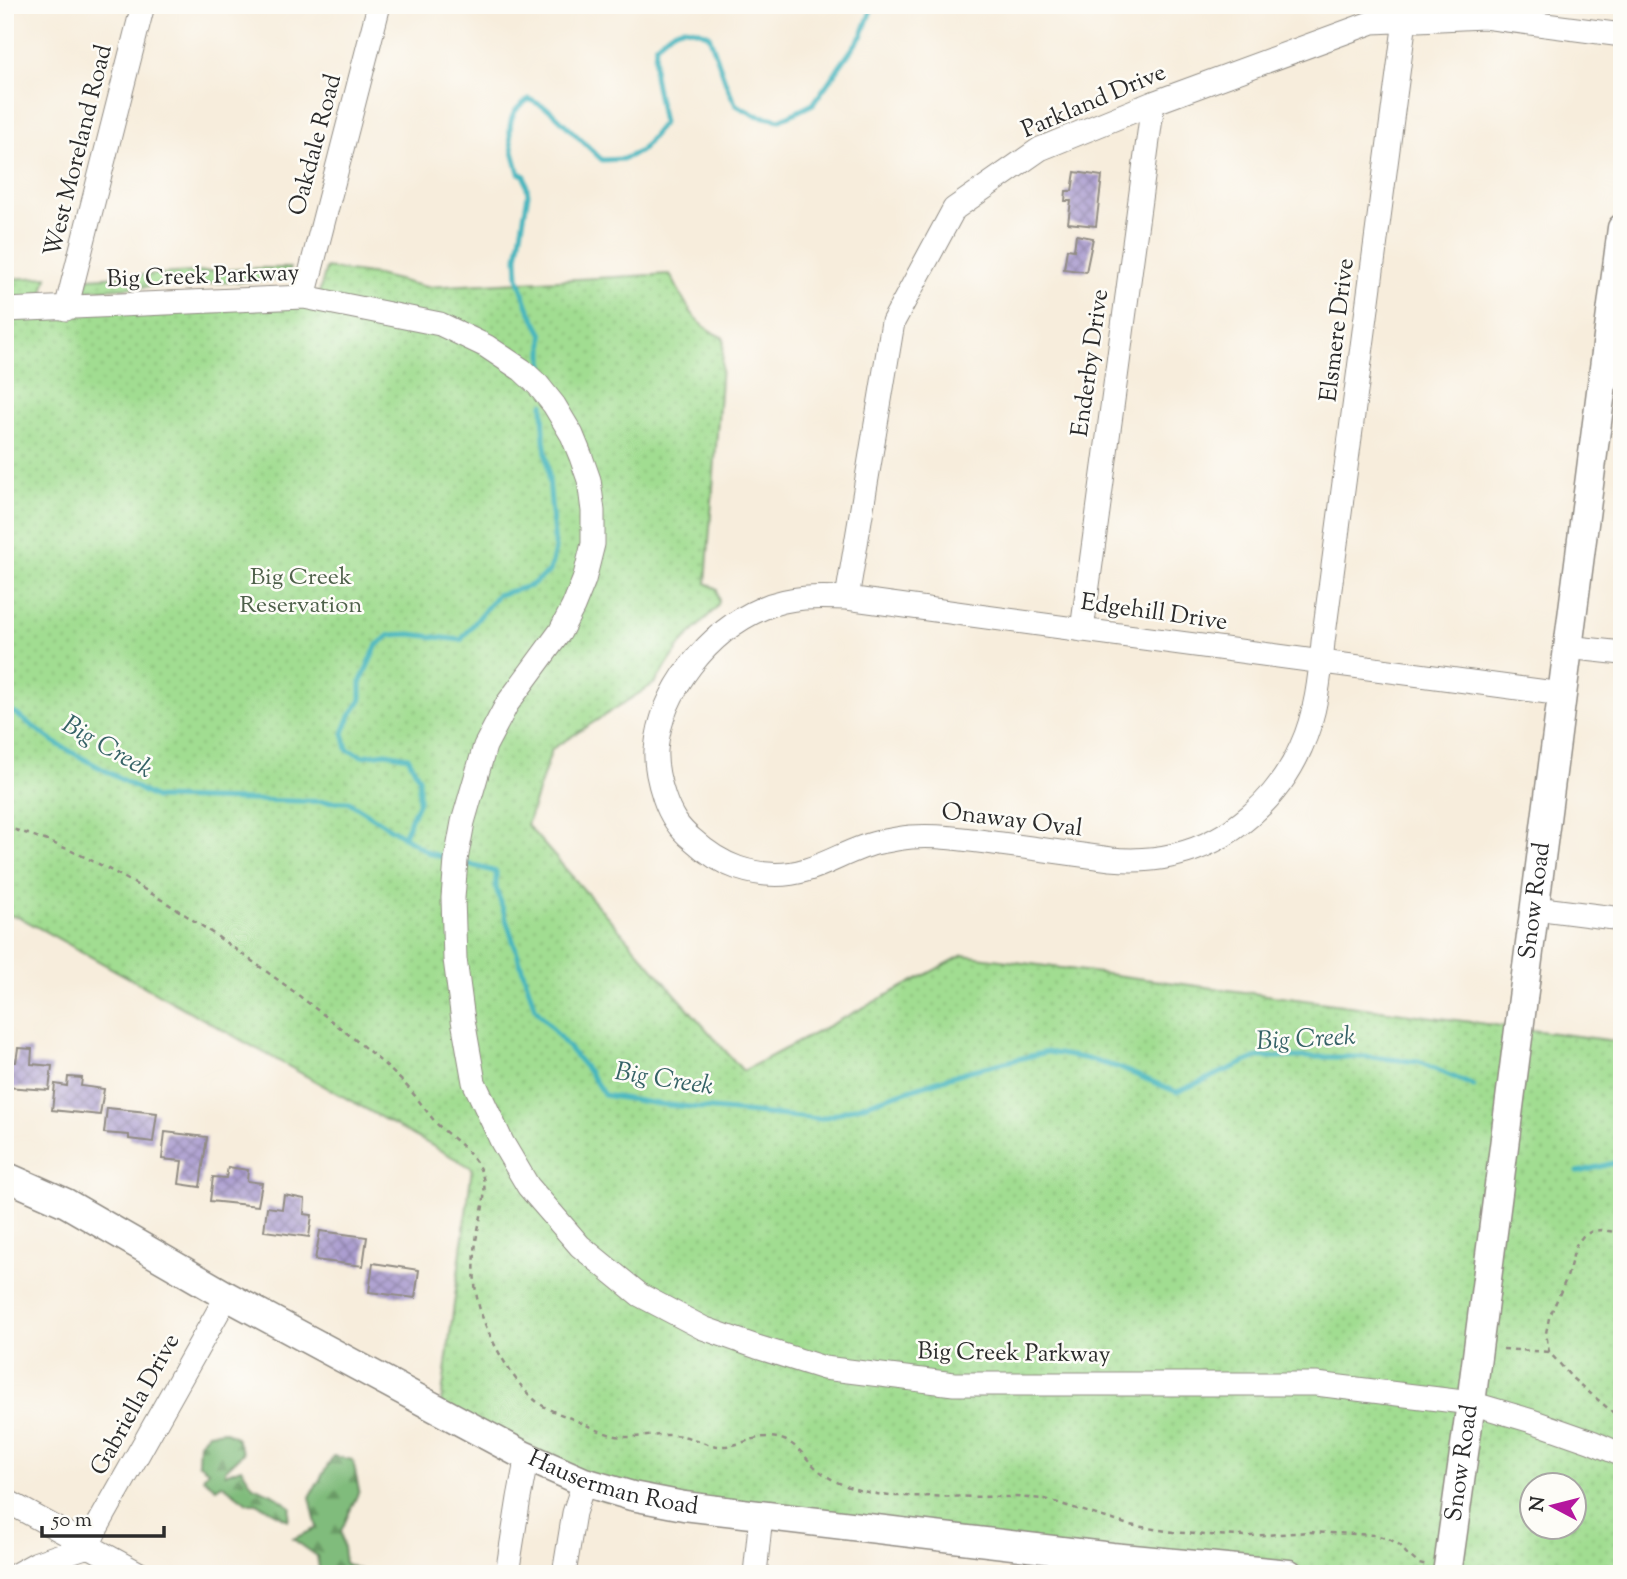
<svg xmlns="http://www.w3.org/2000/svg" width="1627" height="1579" font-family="'Sorts Mill Goudy',serif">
	<defs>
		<pattern id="forest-firs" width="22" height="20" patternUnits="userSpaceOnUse" patternTransform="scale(1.75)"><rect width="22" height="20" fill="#80bc7b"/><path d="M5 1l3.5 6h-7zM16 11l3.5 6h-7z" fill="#699965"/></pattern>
		<pattern id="park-dots" width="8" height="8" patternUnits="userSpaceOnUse" patternTransform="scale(1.75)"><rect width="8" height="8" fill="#a1dd91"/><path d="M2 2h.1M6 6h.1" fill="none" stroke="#8bbe7d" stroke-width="1.8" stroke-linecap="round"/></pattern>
		<pattern id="building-cross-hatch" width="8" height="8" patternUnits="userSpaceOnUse" patternTransform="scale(1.75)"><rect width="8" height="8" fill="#ac9ed0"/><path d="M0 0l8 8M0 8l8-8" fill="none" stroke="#8c81a9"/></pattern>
	</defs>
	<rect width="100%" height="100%" fill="#fdfcf7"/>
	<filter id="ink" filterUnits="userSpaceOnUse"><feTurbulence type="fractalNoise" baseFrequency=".0143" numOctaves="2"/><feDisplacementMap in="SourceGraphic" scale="14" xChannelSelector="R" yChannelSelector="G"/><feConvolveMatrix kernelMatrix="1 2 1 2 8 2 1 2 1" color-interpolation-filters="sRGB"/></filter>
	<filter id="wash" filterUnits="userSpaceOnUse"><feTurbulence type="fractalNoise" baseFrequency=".00686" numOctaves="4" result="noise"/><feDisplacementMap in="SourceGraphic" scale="28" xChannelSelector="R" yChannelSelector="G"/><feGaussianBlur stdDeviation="1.57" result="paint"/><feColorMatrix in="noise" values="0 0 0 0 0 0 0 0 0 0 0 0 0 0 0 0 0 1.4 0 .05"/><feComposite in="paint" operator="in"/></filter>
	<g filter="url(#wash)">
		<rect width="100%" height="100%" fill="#f7eddc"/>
		<!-- forest -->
		<path fill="url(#forest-firs)" stroke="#567453" stroke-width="2" d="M224,1431L236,1437L243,1453L225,1470V1474L241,1468L253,1486L272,1494L291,1507L288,1520L257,1503H247L222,1484L216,1488L203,1478L208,1470L198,1463L199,1442L208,1433Z
			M333,1456L353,1460L359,1491L341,1531L345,1563L368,1574H320L317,1556L293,1539L317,1528L310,1497Z"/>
		<!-- park -->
		<path fill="url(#park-dots)" stroke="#66845e" stroke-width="2" fill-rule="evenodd" d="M263,268H290L288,279L85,290L88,278Z
			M326,268L377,275L426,287L670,274C686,303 692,325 724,338L706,583L717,589L719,602L716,608L682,643L655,683L552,749L527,825L743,1071L963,955L1622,1042V1574H1520L1450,1566L1448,1574H1310L603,1500L440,1410L472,1168L19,917L5,915V279L47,277L39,307L319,293ZM1532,1484H1574V1526H1532Z"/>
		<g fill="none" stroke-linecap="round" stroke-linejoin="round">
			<!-- stream -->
			<path stroke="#45b5be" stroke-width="5" d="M543,380V335L528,307L518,277L517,257L528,194L525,176L519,173C514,154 503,127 516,110C519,106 525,102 529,99L550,110L602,160L623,159L641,151L663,123L654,75L656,45C677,26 682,23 709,35L728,89L736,105L755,115L780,120L813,104L862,35L873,5
				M5,706L57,744L155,798L349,802L429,853L449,859
				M403,837L419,801V778L408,757L386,753L362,756L347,749L343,733L350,716L361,700V681L377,645L390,635L410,634L461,640L497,595L530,586L550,571L555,549L548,467L544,439L543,404
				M462,862L496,872V888L535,1008L589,1072L604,1095L658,1104L820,1119L965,1072L1047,1052L1083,1058L1117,1067L1177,1092L1257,1057H1370L1419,1062L1474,1086
				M1578,1172L1622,1161"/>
		</g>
		<g id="blocks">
			<!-- building -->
			<path fill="url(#building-cross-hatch)" d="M1075,172L1102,176L1096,226L1068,223L1071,201H1065L1066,191H1072Z
				M1076,235L1093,238L1086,272L1064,269L1067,249L1074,250Z
				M18,1048L32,1049L31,1064L52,1066L49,1090L5,1087V1062H16Z
				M68,1077L82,1078L81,1086L104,1089L100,1115L52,1110L55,1084L67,1086Z
				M107,1108L157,1113L153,1142L129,1139V1135L104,1133Z
				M165,1132L207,1137L200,1187L179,1184L182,1161L162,1159Z
				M228,1167L248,1170L247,1181L262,1183L258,1206L210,1201L213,1177L226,1178Z
				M284,1195L305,1199L304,1214L312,1215L309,1237L264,1231L267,1207L282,1209Z
				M320,1231L367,1237L363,1266L315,1260Z
				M373,1263L419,1270L415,1298L369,1292Z"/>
		</g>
	</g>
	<g filter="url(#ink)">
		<use href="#blocks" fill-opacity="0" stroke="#918c84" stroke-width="2"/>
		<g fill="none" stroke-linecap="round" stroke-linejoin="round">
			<defs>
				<path id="minor" d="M1407,5L1323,642C1320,677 1316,715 1301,747C1279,798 1231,842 1175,855C1154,860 1133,861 1111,859C1075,854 1038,849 1001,844C971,840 942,835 911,837C901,838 890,840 880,842C854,847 831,863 806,870C783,877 759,875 738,868C721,862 706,852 693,840C678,828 670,815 664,797C659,782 655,766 656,750C661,690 709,631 763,608C790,596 818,597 847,598C1085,631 1323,662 1562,694
					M304,297L379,5
					M66,309L143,5
					M5,310L304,297L440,324L486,346L522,370L538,385L554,405L572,435L581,457L589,480L593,511V544L584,580L573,607L560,632L507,704L485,746L463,822L456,860L453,898L455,959L463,1020L474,1082L502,1142L528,1186L580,1246L640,1295L703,1328L757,1347L824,1368L954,1384H1316L1471,1403L1532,1421L1592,1442L1622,1455
					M1604,374L1622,377
					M847,598L893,322L954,209L1040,149L1153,103L1373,22L1484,17L1622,35
					M1082,630L1153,103
					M1567,647L1622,653
					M1535,908L1622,919
					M5,1500L140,1574
					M17,1574L37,1563L88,1546L96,1529L227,1296
					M507,1574L519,1498L527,1456
					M564,1574L574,1513L584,1482
					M755,1574L761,1515"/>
				<g id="major">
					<path id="s1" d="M5,1176L66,1203L227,1296L523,1455L584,1482L632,1496L684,1506L1112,1557L1289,1574"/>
					<path id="s2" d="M1447,1574L1471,1403L1622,228"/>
				</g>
			</defs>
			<!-- minor casing -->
			<use href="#minor" stroke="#918c84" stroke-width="25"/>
			<!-- major casing -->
			<use href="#major" stroke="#918c84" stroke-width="31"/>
			<!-- path -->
			<path stroke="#918c84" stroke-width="2.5" stroke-dasharray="5 5" stroke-linecap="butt" d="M5,827C71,845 130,879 187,916C223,940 258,965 293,991C330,1020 368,1048 402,1081C415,1094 425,1110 437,1124C452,1139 475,1153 482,1174C489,1195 479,1219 476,1241C474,1260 473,1282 478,1302C484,1331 513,1383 536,1401C548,1411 562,1414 575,1420C592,1427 608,1437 627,1437C646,1437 664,1433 682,1436C697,1439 709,1447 724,1446C746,1445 759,1431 784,1440C798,1445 806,1459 816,1468C838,1487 862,1492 890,1496L1015,1497L1045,1499L1129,1525L1173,1532L1205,1535L1250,1536L1310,1532L1375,1535L1389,1539L1400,1545L1406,1553L1419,1564L1427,1566
				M1622,1233L1601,1230L1592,1231L1583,1236L1576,1245L1567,1277L1549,1318L1546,1333L1549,1352L1560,1364L1572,1378L1622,1420
				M1503,1349L1549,1352
				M1471,1574L1474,1572L1485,1574"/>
			<!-- minor -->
			<use href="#minor" stroke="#fff" stroke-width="23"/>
			<!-- major -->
			<use href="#major" stroke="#fff" stroke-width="28"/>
		</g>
	</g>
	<g text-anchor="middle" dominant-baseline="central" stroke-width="5" stroke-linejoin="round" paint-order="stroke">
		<!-- street labels -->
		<g font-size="24" fill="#2b2b2b" stroke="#fdfcf7">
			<text transform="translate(1094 102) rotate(-23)">Parkland Drive</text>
			<text transform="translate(316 145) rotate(-75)">Oakdale Road</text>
			<text transform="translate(79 151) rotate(-76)">West Moreland Road</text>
			<text transform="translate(203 277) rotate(-2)">Big Creek Parkway</text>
			<text transform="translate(1338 330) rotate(-83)">Elsmere Drive</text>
			<text transform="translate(1091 363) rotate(-82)">Enderby Drive</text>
			<text transform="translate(1154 613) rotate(8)">Edgehill Drive</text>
			<text transform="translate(1012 821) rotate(7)">Onaway Oval</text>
			<text stroke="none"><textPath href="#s2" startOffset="679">Snow Road</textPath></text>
			<text transform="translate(1014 1354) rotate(1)">Big Creek Parkway</text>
			<text transform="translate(136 1405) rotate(-61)">Gabriella Drive</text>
			<text stroke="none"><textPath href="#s2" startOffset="112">Snow Road</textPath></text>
			<text stroke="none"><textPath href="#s1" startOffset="684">Hauserman Road</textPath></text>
		</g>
		<!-- park labels -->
		<g font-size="24" fill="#4e604a" stroke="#fdfcf7">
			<text x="301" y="578">Big Creek<tspan x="301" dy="28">Reservation</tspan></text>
		</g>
		<!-- water labels -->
		<g font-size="26" font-style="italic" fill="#356266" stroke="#fdfcf7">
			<text transform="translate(107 748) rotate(30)">Big Creek</text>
			<text transform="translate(1306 1040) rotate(-3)">Big Creek</text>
			<text transform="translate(664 1080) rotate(9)">Big Creek</text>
		</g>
	</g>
	<!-- margin -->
	<rect width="1627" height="1579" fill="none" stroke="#fdfcf7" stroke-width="28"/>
	<!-- north arrow -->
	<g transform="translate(1553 1506) rotate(277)"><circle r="33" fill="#fdfcf7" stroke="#a9a8a5" stroke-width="2"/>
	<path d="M0-5L12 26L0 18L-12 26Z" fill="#b5179e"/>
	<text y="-10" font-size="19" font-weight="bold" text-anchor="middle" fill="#2b2b2b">N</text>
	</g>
	<!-- scale -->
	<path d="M42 1526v10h122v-10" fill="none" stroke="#2b2b2b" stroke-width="3.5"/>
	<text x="52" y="1526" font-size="21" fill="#2b2b2b" stroke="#fdfcf7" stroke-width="5" paint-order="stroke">50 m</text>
</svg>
